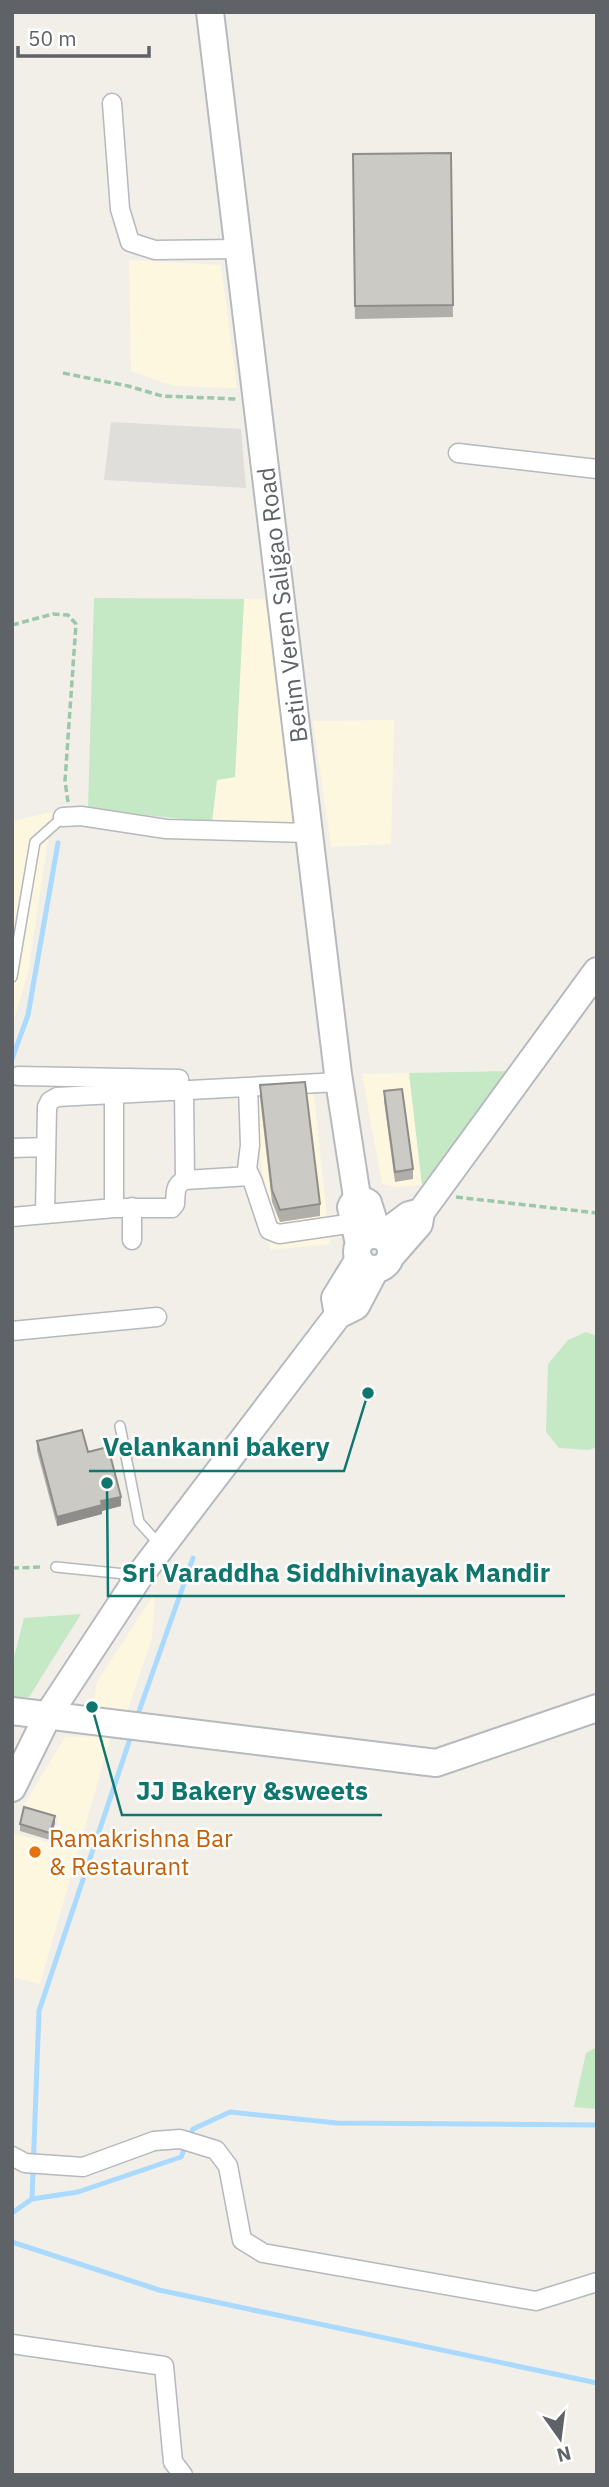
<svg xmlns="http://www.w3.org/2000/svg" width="609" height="2487" font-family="'IBM Plex Sans',sans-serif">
	<rect width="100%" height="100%" fill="#f1efe8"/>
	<!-- commercial -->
	<path fill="#fef7e0" d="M129,260L221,265L237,388L174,386L131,371Z
		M244,599H265L298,829L212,822L217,780L235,777Z
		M394,720L391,844L331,847L313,721Z
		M52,812L28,973L12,1026V821Z
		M409,1073L422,1185L396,1187L382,1184L362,1074Z
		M312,1079L330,1244L270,1250L253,1082Z
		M155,1593L152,1638L126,1715L92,1712L97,1682Z
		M111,1736L40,1984L12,1977V1833L52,1843L58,1817L24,1805L65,1737Z"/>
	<!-- industrial -->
	<path fill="#e0deda" d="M111,422L241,429L246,488L104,480Z"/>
	<!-- green -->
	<path fill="#c5e8c5" d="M94,598L244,599L235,777L217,780L212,822L88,809Z
		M511,1071L422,1185L409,1073Z
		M586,1332L597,1336V1447L589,1450L559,1448L546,1432L548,1364L568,1340Z
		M81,1614L29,1697L12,1698V1665L24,1618Z
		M597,2047V2109L574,2107L586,2053Z"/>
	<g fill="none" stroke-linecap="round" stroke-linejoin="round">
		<!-- stream -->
		<path stroke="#aadaff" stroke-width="5" d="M12,1059L28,1015L58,843
			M137,1717L193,1558
			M32,2199L39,2011L132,1733
			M12,2213L32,2199L78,2192L181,2157L193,2129L230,2112L337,2123L597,2125
			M12,2242L159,2290L597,2383"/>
		<defs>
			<path id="lane" d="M12,977L35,842L63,817
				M120,1426L139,1522L160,1545
				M56,1567L135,1575"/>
			<path id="street" d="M112,103L120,209L130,242L155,250L238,249
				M458,453L597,469
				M63,817L81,816L166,829L309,833
				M18,1076L179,1079
				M248,1087L250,1145L247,1169L253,1182L269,1230L279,1234L354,1223
				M184,1090L185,1180L250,1176
				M114,1094V1208
				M12,1148L46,1147
				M132,1207V1240
				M45,1213L47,1107L50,1101L57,1097L339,1082
				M12,1217L114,1208H172L175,1204C176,1193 174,1185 185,1180
				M12,1331L157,1317
				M12,2156L25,2163L83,2167L154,2141L180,2139L216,2150L228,2166L242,2240L263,2253L536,2301L597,2282
				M12,2344L164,2366L173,2462L183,2475"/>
			<path id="secondary" d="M210,12L338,1074L357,1197
				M421,1212L597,971
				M357 1252a17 17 0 1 1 34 0a17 17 0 1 1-34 0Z
				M381,1236L409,1215L421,1212L419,1224L391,1256
				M359,1244L351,1207L357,1197L368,1203L378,1235
				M359,1259L335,1298L338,1315L356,1306L375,1270
				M12,1711L436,1763L597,1708
				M12,1788L48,1715L140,1575L338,1315"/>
		</defs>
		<!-- lane casing -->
		<use href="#lane" stroke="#b5b8bc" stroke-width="12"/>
		<!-- street casing -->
		<use href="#street" stroke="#b5b8bc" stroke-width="21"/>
		<!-- secondary casing -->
		<use href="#secondary" stroke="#b6babf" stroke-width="30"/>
		<!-- path -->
		<path stroke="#9cc7a9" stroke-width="3.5" stroke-dasharray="7 3.5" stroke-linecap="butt" d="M63,373L128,386L162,396L237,399
			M12,625L53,614L68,615L76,624L65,781L68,802
			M456,1197L597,1213
			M12,1568L43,1567"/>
		<!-- lane -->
		<use href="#lane" stroke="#fff" stroke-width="9"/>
		<!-- street -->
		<use href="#street" stroke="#fff" stroke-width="18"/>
		<!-- secondary -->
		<use href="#secondary" stroke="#fff" stroke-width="26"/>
	</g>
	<!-- wall -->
	<path fill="#afaea9" d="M451,153L453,317L355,319L353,154Z
		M260,1085L320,1204V1216L280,1222L272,1202L260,1098Z
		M384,1091L413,1169V1179L395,1182L384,1101Z
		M37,1441L88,1452L121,1506L102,1511V1514L57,1526L37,1451Z
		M55,1823L50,1840L20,1831V1824Z"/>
	<!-- shaded-wall -->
	<path fill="#8f8d8a" d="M121,1497V1506L102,1511V1514L57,1526V1517L101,1501Z
		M55,1816V1823L50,1840V1833Z"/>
	<!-- building -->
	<path fill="#cccac5" stroke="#8f8d8a" stroke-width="2" d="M451,153L453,305L355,306L353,154Z
		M305,1082L320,1204L280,1210L272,1190L260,1085Z
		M402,1089L413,1169L395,1172L384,1091Z
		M82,1430L88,1452L108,1447L121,1497L101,1501L102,1505L57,1517L37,1441Z
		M24,1807L55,1816L50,1833L20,1824Z"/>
	<!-- markers -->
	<circle fill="#e8710a" stroke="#fff" stroke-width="2.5" cx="35" cy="1852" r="7"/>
	<g text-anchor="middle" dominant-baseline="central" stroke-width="5" stroke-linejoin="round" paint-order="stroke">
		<!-- street labels -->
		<g font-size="24" fill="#5f6368" stroke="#fff">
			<text transform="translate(282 605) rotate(-97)">Betim Veren Saligao Road</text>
		</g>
		<!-- food labels -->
		<g font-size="24" fill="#c56008" stroke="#fff" text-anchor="start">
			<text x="49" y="1838">Ramakrishna Bar<tspan x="49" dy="28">&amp; Restaurant</tspan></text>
		</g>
	</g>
	<!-- callouts -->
	<path fill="none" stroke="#0f766e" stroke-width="2.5" d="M368 1393L344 1471H89M107 1483L108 1596H565M92 1707L122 1815H382"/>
	<g fill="#0f766e" stroke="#fff" stroke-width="2.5">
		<circle cx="368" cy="1393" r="7"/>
		<circle cx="107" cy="1483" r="7"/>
		<circle cx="92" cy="1707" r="7"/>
	</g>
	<g font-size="26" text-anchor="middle" font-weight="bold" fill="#0f766e" stroke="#fff" stroke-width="5" stroke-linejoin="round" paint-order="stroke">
		<text x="216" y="1456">Velankanni bakery</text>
		<text x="336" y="1582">Sri Varaddha Siddhivinayak Mandir</text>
		<text x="252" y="1800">JJ Bakery &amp;sweets</text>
	</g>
	<!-- border -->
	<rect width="609" height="2487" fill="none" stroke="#5f6368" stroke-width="28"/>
	<!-- north arrow -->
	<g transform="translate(560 2438) rotate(166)" stroke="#ffffff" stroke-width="5" paint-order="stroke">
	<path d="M0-5L12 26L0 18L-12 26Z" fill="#5f6368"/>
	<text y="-10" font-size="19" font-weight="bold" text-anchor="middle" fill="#5f6368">N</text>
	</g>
	<!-- scale -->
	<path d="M18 46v10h131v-10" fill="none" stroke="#5f6368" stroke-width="3.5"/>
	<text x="28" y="46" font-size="21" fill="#5f6368" stroke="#ffffff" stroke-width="5" paint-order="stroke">50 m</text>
</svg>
